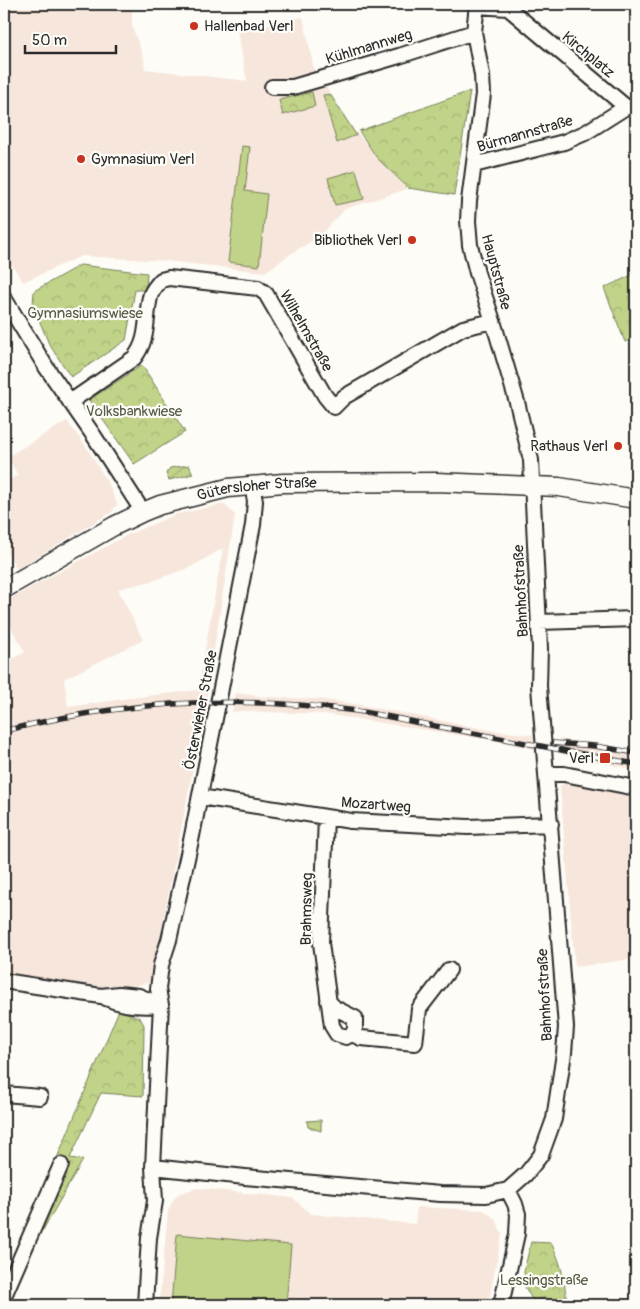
<svg xmlns="http://www.w3.org/2000/svg" width="640" height="1309" font-family="Pangolin,sans-serif">
	<defs>
		<pattern id="forest-crowns" width="20" height="18" patternUnits="userSpaceOnUse" patternTransform="scale(1.25)"><rect width="20" height="18" fill="#c1d388"/><path d="M2 6a3 3 0 1 1 6 0M12 15a3 3 0 1 1 6 0" fill="none" stroke="#a6b576"/></pattern>
		<pattern id="garden-furrows" width="10" height="10" patternUnits="userSpaceOnUse" patternTransform="scale(1.25)"><rect width="10" height="10" fill="#c1d388"/><path d="M-1 1l2-2M0 10L10 0M9 11l2-2" fill="none" stroke="#a6b576"/></pattern>
	</defs>
	<rect width="100%" height="100%" fill="#fdfcf7"/>
	<filter id="ink" filterUnits="userSpaceOnUse"><feTurbulence type="fractalNoise" baseFrequency=".02" numOctaves="2"/><feDisplacementMap in="SourceGraphic" scale="10" xChannelSelector="R" yChannelSelector="G"/><feConvolveMatrix kernelMatrix="1 2 1 2 8 2 1 2 1" color-interpolation-filters="sRGB"/></filter>
	<g filter="url(#ink)">
		<!-- built -->
		<path fill="#f7e6db" fill-rule="evenodd" d="M4,4H132V26L144,59L145,69L247,81L237,30L303,17L314,69L356,133H358L377,158L407,189L345,209L321,235L289,255L265,272L166,261L81,256L23,282L4,253Z
			M67,421L89,451L110,487L117,504L112,512L17,569L4,547V483L18,475L7,457Z
			M224,504L235,515L205,707L151,982L120,989L42,982L4,976V726L13,724L4,707V664L25,652L4,615V602L129,534L177,514ZM223,548L198,690L138,697L68,707L64,679L143,640L118,589L152,581L191,567Z
			M236,693L267,697L318,699L355,704L490,730L533,735L534,749L497,741L325,714L243,711L232,712Z
			M559,739L636,752V770L561,754Z
			M568,780L632,793L636,837V981L631,959L575,967L560,786Z
			M197,1188L293,1198L311,1214L415,1224L417,1207L484,1210L496,1220L502,1234L488,1305H159L168,1211L173,1200L178,1194Z"/>
		<!-- grass -->
		<path fill="#c1d388" stroke="#767f5a" d="M242,146L250,147L245,191L267,194L259,266L228,262Z
			M177,1234L291,1245L286,1305H171Z"/>
		<!-- forest -->
		<path fill="url(#forest-crowns)" stroke="#767f5a" d="M470,91L454,195L408,188L377,158L359,131Z
			M312,92L315,106L283,115L279,100Z
			M330,94L356,135L337,143L323,95Z
			M356,170L364,199L335,205L328,178Z
			M80,265L147,273L146,290H135L126,340L71,377L49,344L33,305L34,291Z
			M636,273V338L625,342L604,288Z
			M142,365L185,432L134,464L89,400Z
			M119,1010L140,1018L144,1025L143,1096L101,1093L70,1158L83,1160L43,1230L29,1225Z
			M321,1120V1131L308,1127L307,1121Z
			M531,1242L551,1243C562,1263 565,1283 567,1305H539L533,1301L525,1287L524,1271Z"/>
		<!-- garden -->
		<path fill="url(#garden-furrows)" stroke="#767f5a" d="M189,465L193,474L169,480L166,473L170,468Z"/>
		<g fill="none" stroke-linecap="round" stroke-linejoin="round">
			<defs>
				<path id="minor" d="M476,6L508,8L626,107
					M272,87H293L399,56L474,32
					M474,165L564,142L585,133L626,107H636
					M4,298L46,367L94,436L143,512
					M70,402L134,358C149,340 145,319 150,297C151,291 157,285 161,280L169,278L258,288L266,294L325,396L334,407L344,397L463,328L493,321
					M539,622L636,619
					M547,774H564L636,788
					M200,797L351,821L468,827L551,824
					M326,817L321,943L332,1026L337,1034L346,1037L352,1034L361,1038L415,1043L419,1009L449,970
					M4,981L101,996L119,994L139,996L161,1005
					M106,998C124,1006 141,1007 160,1005
					M328,1001L335,1008L355,1018V1030L352,1034
					M4,1094L40,1097
					M153,1167L245,1177L440,1194L486,1195L508,1190L526,1174L541,1155L549,1133L554,1119L564,1053L566,1027L539,686L540,648L531,460L517,402L493,321L477,273L470,245L468,221L469,201L483,94L482,75L474,32L477,4
					M4,1296L61,1165
					M145,1305L149,1238L155,1201L153,1167L161,1005L158,989L161,965L169,940L192,836L253,525L255,501L252,485
					M501,1305L517,1234L518,1214L515,1204L508,1190"/>
				<g id="major">
					<path id="s1" d="M4,589L114,526L143,512L160,505L228,488L283,483L436,482L559,487L636,499"/>
				</g>
			</defs>
			<!-- minor casing -->
			<use href="#minor" stroke="#2b2b2b" stroke-width="18"/>
			<!-- major casing -->
			<use href="#major" stroke="#2b2b2b" stroke-width="21"/>
			<!-- minor -->
			<use href="#minor" stroke="#fdfcf7" stroke-width="14"/>
			<!-- major -->
			<use href="#major" stroke="#fdfcf7" stroke-width="18"/>
			<defs>
				<path id="rail" d="M4,731C119,701 239,695 357,711C383,715 409,721 435,726C502,738 569,752 636,764
					M553,743L595,746L636,753"/>
			</defs>
			<!-- rail casing -->
			<use href="#rail" stroke="#2b2b2b" stroke-width="5.5"/>
			<!-- rail -->
			<use href="#rail" stroke="#fdfcf7" stroke-width="4" stroke-dasharray="11" stroke-linecap="butt"/>
		</g>
	</g>
	<!-- markers -->
	<g fill="#c8321e" stroke="#fdfcf7" stroke-width="2">
		<circle cx="194" cy="26" r="5"/>
		<circle cx="81" cy="159" r="5"/>
		<circle cx="412" cy="240" r="5"/>
		<circle cx="618" cy="446" r="5"/>
		<rect x="599" y="752" width="12" height="12" rx="2.5"/>
	</g>
	<g text-anchor="middle" dominant-baseline="central" stroke-width="4.5" stroke-linejoin="round" paint-order="stroke">
		<!-- poi labels -->
		<g font-size="15" fill="#2b2b2b" stroke="#fdfcf7" text-anchor="end">
			<text x="204" y="26" text-anchor="start">Hallenbad Verl</text>
			<text x="91" y="159" text-anchor="start">Gymnasium Verl</text>
			<text x="402" y="240">Bibliothek Verl</text>
			<text x="608" y="446">Rathaus Verl</text>
			<text x="594" y="758">Verl</text>
		</g>
		<!-- street labels -->
		<g font-size="15" fill="#2b2b2b" stroke="#fdfcf7">
			<text transform="translate(369 47) rotate(-17)">Kühlmannweg</text>
			<text transform="translate(588 55) rotate(40)">Kirchplatz</text>
			<text transform="translate(525 134) rotate(-16)">Bürmannstraße</text>
			<text transform="translate(496 272) rotate(75)">Hauptstraße</text>
			<text transform="translate(306 331) rotate(60)">Wilhelmstraße</text>
			<text stroke="none"><textPath href="#s1" startOffset="276">Gütersloher Straße</textPath></text>
			<text transform="translate(521 591) rotate(-93)">Bahnhofstraße</text>
			<text transform="translate(201 710) rotate(-79)">Österwieher Straße</text>
			<text transform="translate(376 805) rotate(4)">Mozartweg</text>
			<text transform="translate(307 909) rotate(-89)">Brahmsweg</text>
			<text transform="translate(545 995) rotate(-93)">Bahnhofstraße</text>
		</g>
		<!-- park labels -->
		<g font-size="15" fill="#585d47" stroke="#fdfcf7">
			<text x="85" y="313">Gymnasiumswiese</text>
			<text x="134" y="411">Volksbankwiese</text>
			<text x="544" y="1280">Lessingstraße</text>
		</g>
	</g>
	<!-- margin -->
	<rect width="640" height="1309" fill="none" stroke="#fdfcf7" stroke-width="20"/>
	<rect x="10" y="10" width="620" height="1289" fill="none" stroke="#2b2b2b" stroke-width="2" filter="url(#ink)"/>
	<!-- scale -->
	<path d="M25 45v8h91v-8" fill="none" stroke="#2b2b2b" stroke-width="2.5"/>
	<text x="32" y="45" font-size="15" fill="#2b2b2b" stroke="#fdfcf7" stroke-width="4" paint-order="stroke">50 m</text>
</svg>
